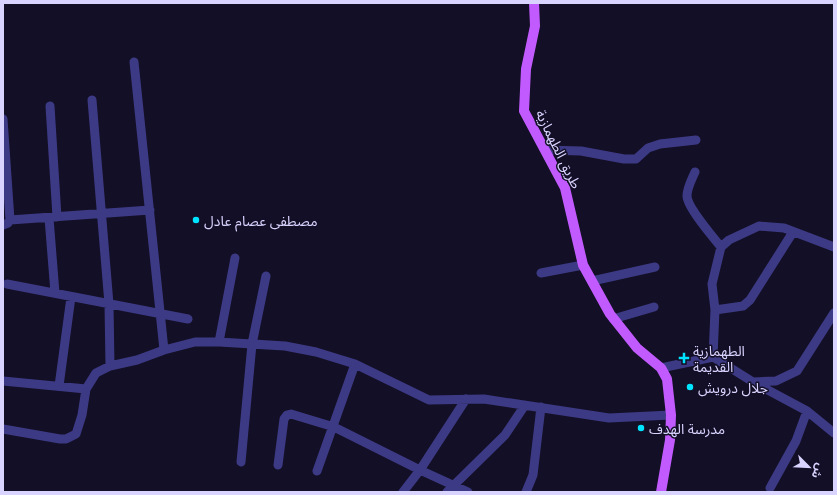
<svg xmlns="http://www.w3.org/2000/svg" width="837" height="495" font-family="Lato,'Noto Sans Arabic',sans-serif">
	<rect width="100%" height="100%" fill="#130f26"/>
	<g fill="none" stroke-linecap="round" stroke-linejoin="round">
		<!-- minor -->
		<path stroke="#3d3a85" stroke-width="9" d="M134,62L164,350
			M92,100L109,304L110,366
			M50,106L57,217
			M3,119L10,220L8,223L3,225
			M546,150L581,151L624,159H636L648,148L660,144L696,140
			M695,172C692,179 687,188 687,196C687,207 713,237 721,247
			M49,218L55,293
			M10,220L150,210
			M541,273L583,265
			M592,281L655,267
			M7,284L188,319
			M715,310L743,306L750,300L793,232
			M613,319L654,307
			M219,342L235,258
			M713,357L715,310L712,284L721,247L729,240L759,226L784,228L834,247
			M661,368L713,357L753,382L807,411L834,433
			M3,381L86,389
			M753,382L776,381L797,371L834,313
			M59,386L71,297
			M3,429L60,439H66L76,434L82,415L86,389L96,373L110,366L137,360L164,350L195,342H219L285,346L316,352L355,364L429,400L484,399L609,418L671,415
			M241,462L252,344L266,276
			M278,465L284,419L287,415L291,414L334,427L420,470L468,492
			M317,471L355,364
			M770,488L796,441L807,411
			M403,492L420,470L466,399
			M447,492L505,435L525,405
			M526,492L533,475L541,407"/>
		<!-- major -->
		<path stroke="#c25bff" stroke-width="10" d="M534,3L535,26L526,69L524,111L565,188L583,265L610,314L637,348L661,368L667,379L671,415L670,440L661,492"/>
	</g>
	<!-- markers -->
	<g fill="#00e5ff" stroke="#130f26" stroke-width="1.5">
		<circle cx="196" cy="220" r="4"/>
		<path d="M682 352h4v4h4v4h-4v4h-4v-4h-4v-4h4z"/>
		<circle cx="690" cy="387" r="4"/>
		<circle cx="641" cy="428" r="4"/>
	</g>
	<g text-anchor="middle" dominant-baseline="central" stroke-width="3" stroke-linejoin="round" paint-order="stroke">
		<!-- street labels -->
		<g font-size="14" fill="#d9d4ff" stroke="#130f26">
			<text transform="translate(559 149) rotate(64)">طريق الطهمازية</text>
		</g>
		<!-- poi labels -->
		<g font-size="14" fill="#d9d4ff" stroke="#130f26" text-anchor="start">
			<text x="204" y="220">مصطفى عصام عادل</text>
			<text x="693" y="350">الطهمازية<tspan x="693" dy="16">القديمة</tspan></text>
			<text x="698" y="387">جلال درويش</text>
			<text x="649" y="428">مدرسة الهدف</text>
		</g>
	</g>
	<!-- border -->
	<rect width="837" height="495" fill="none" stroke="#d9d4ff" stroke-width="8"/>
	<!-- north arrow -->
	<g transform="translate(809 467) rotate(114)" stroke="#130f26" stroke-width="3" paint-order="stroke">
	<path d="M0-3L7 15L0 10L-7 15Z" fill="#d9d4ff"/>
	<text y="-6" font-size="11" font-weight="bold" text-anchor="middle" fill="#d9d4ff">ش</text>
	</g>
</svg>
